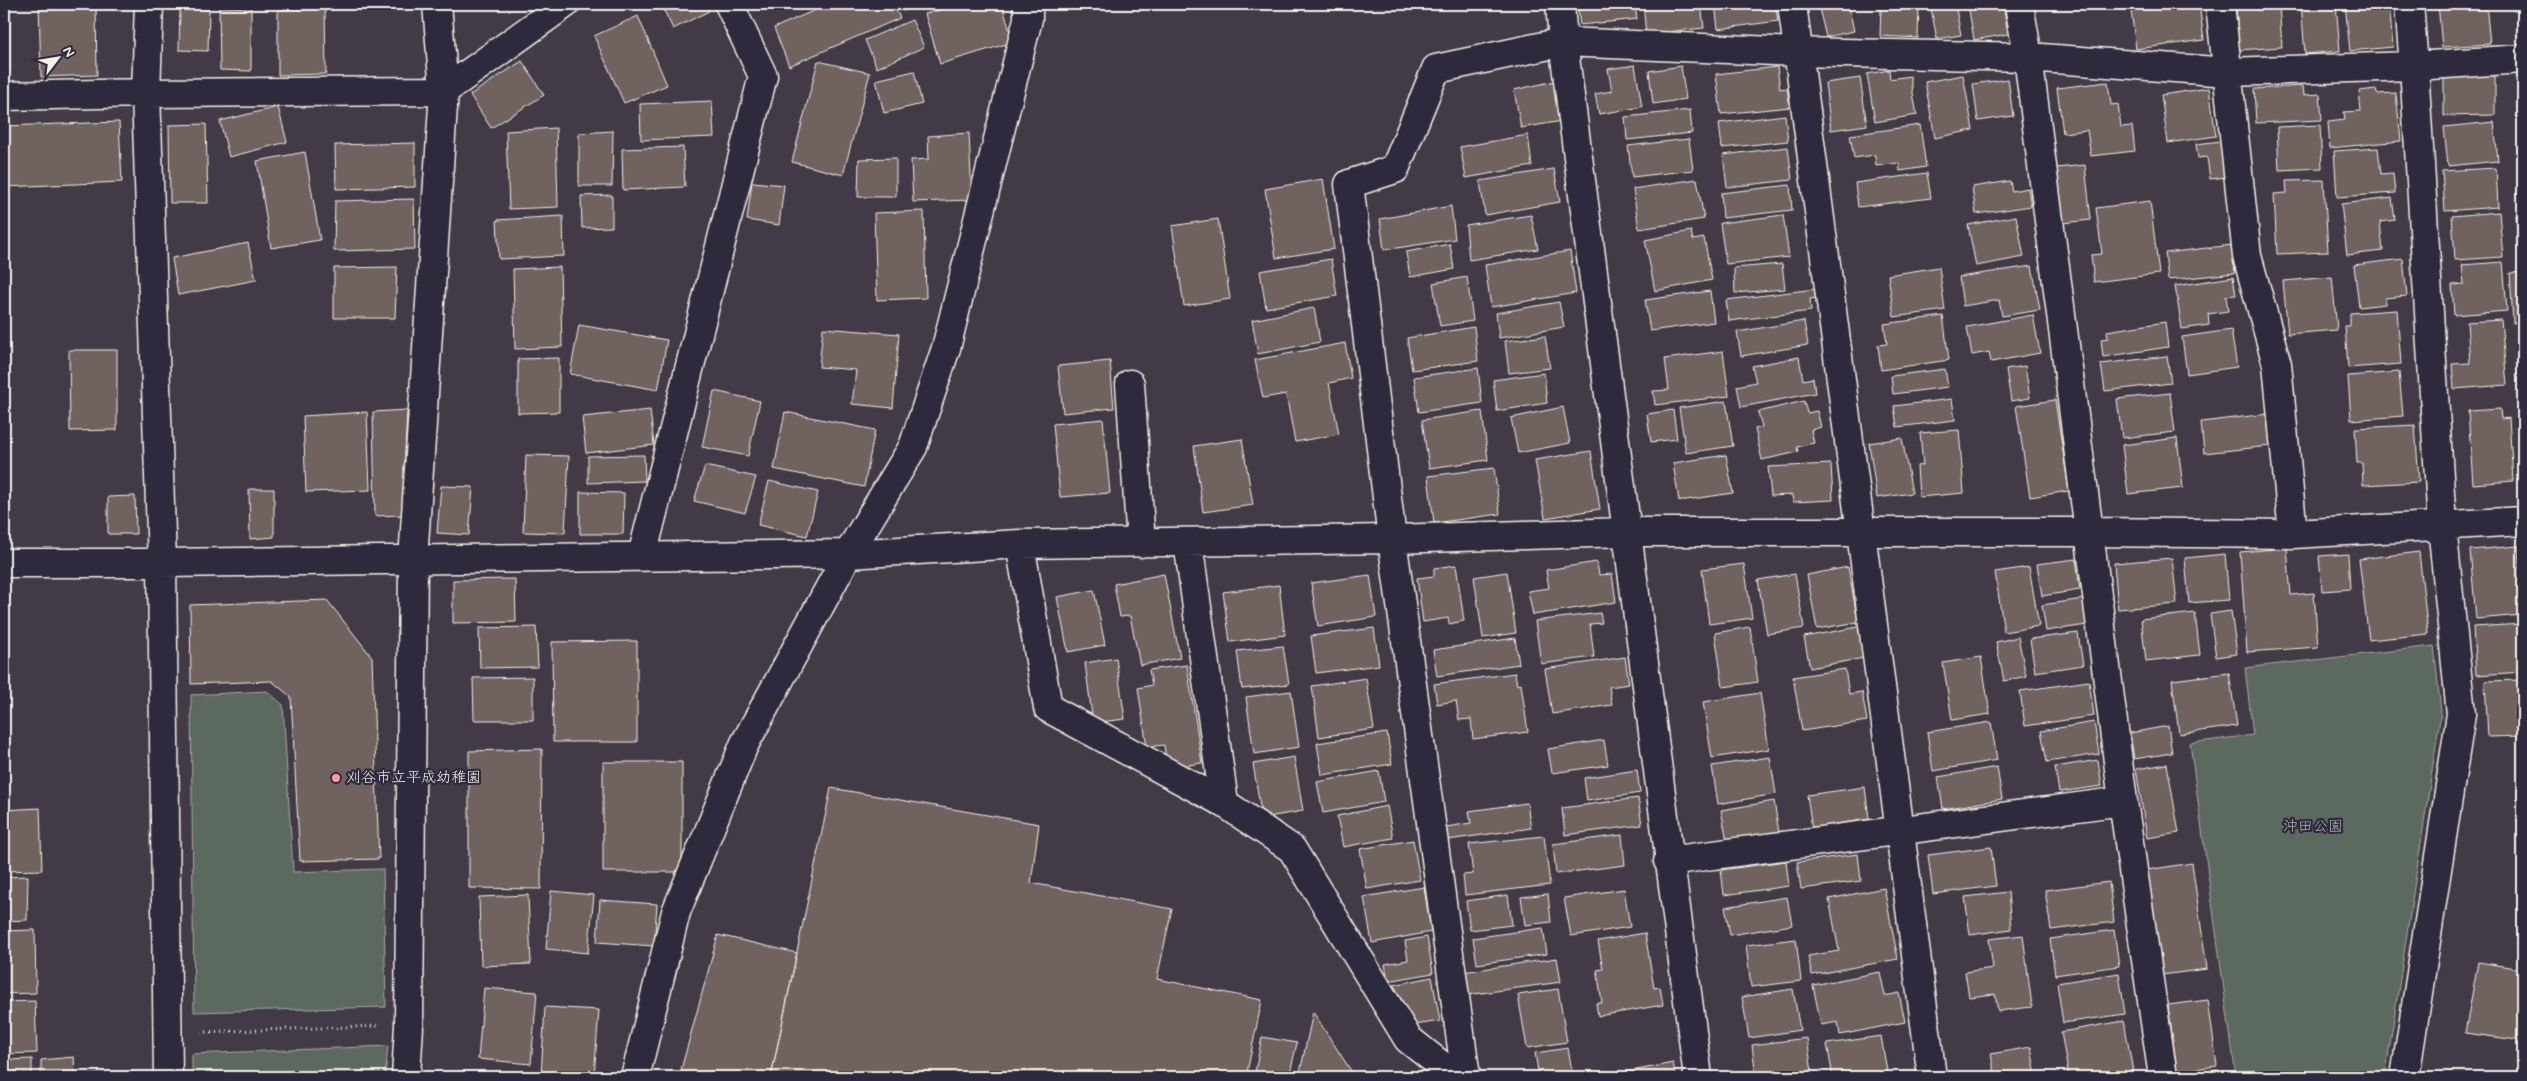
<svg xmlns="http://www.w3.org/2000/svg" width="2527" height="1081" font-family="Mynerve,'Klee One',sans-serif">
	<rect width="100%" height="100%" fill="#423b47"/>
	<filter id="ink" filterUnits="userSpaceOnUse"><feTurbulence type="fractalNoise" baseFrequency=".02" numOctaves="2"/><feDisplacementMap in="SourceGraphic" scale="10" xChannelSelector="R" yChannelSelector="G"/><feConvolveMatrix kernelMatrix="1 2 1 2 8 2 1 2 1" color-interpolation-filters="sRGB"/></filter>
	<g filter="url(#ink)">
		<!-- green -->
		<path fill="#5c695e" stroke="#a8ada3" d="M2434,646L2441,712L2385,1077H2236L2190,743L2253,735L2245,668Z
			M267,691L283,705L293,872L383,869L386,1007L194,1012L191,695Z
			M388,1046L385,1077H192V1054Z"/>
		<!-- building -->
		<path fill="#6f635e" stroke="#f4f1e8" d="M4,4H10V71H4Z
			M39,4H96L97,75L41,77Z
			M661,4H706L709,11L673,29Z
			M829,4H893L900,18L789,66L774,28Z
			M901,4H927L902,11Z
			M960,4H1002L1013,42L940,64L925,14Z
			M1577,4H1635L1637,19L1580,25Z
			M1643,4H1701L1704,28L1646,34Z
			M1715,4H1775L1778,21L1718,29Z
			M1818,4H1848L1854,31L1826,37Z
			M1865,4H1919L1918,38L1880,36L1881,5Z
			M1930,4H1955L1961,35L1937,39Z
			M1968,4H2003L2008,34L1974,40Z
			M2165,4H2199L2204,40L2136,49L2131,10L2165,6Z
			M2236,4H2279L2282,47L2239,50Z
			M2301,4H2336L2340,51L2305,54Z
			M2345,4H2389L2393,47L2350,51Z
			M2438,4H2486L2490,44L2442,47Z
			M2520,4H2523V38Z
			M251,7V71L220,70L219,8Z
			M325,8L326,74L278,75V10Z
			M180,9H209L208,51L179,50Z
			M638,16L667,85L624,103L594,36Z
			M912,20L924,47L877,68L865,40Z
			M522,61L544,95L491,128L470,95Z
			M818,61L870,73L843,175L792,162Z
			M1635,65L1642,107L1599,114L1595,94L1612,91L1608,69Z
			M1681,66L1686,99L1653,104L1649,71Z
			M1777,67L1780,89L1787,88L1790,107L1721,114L1716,74Z
			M1889,70L1890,79L1910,76L1917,115L1875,122L1867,74Z
			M914,71L922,104L884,113L876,80Z
			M1963,75L1973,130L1935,138L1925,82Z
			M2495,75V115L2444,116V76Z
			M1860,78L1867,125L1831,130L1825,83Z
			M2008,79L2013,116L1978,121L1973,84Z
			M1555,81L1562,121L1521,128L1514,90Z
			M2108,82L2111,105L2118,104L2121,127L2132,126L2135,151L2091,156L2087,130L2063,133L2057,88Z
			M2303,86L2304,95L2320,94L2322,120L2256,123L2254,89Z
			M2209,88L2216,136L2168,143L2161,95Z
			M2376,89L2377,94L2396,93L2401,141L2330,148L2328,122L2345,120L2344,112L2361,111L2359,91Z
			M712,101L714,137L641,140L640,104Z
			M278,107L287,142L229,157L220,121Z
			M1690,110L1692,133L1627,140L1625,117Z
			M1785,115L1788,141L1722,148L1719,123Z
			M119,122L122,182L4,187V126Z
			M2494,122L2498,161L2448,166L2444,127Z
			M206,124L208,203H170L169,125Z
			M1920,125L1926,167L1900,171L1899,163L1876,166L1875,155L1854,158L1850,135Z
			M2320,125L2322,168L2279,170L2277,127Z
			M556,128L558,207L509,209L506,131Z
			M613,131L612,186H579V133Z
			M969,133L972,200L913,202L911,160L929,159L928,136Z
			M1528,135L1532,166L1466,178L1460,147Z
			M1689,139L1693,170L1632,177L1628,146Z
			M2221,141L2226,177L2210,179L2207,157L2198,158L2196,144Z
			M415,143V187L336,189L335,145Z
			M683,147L685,187L623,190L622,149Z
			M1788,147L1792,180L1727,187L1723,155Z
			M2378,148L2381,174L2393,173L2395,193L2337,197L2334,151Z
			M305,152L320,240L271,248L257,161Z
			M896,158V197H858L859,159Z
			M2085,165L2091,220L2063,223L2056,168Z
			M2496,168L2498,207L2445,211L2442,171Z
			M1554,169L1560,202L1485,215L1480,181Z
			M1927,173L1931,198L1858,207L1855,183Z
			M1323,179L1334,249L1276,258L1265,189Z
			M1697,179L1704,219L1639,229L1633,189Z
			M2324,180L2328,252L2277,254L2274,194L2287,193L2286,181Z
			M2010,181L2012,191L2028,188L2031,206L1976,214L1972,187Z
			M752,182L784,185L779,225L747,220Z
			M1790,185L1792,210L1723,218L1721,193Z
			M612,195V227L582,228L581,196Z
			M2392,198L2395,220L2380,222L2383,251L2347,255L2341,204Z
			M414,199L415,249L334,251L335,201Z
			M2150,201L2159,274L2094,282L2091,255L2102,254L2096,208Z
			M1451,206L1455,239L1384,250L1380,219Z
			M924,211L926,298L877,300L874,213Z
			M2499,212L2503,257L2455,260L2452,216Z
			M1531,215L1538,249L1469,260L1466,225Z
			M1783,215L1789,257L1726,264L1720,223Z
			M2516,215H2523V243H2518Z
			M563,216L564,256L499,259L497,220Z
			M2016,216L2024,257L1976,266L1968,225Z
			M1218,219L1230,299L1184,306L1172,226Z
			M1691,231L1693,240L1704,238L1712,280L1655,291L1645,240Z
			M248,243L256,280L178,295L172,258Z
			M1450,244L1454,269L1410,277L1406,252Z
			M2232,245L2235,273L2168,280L2165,253Z
			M1570,251L1576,293L1491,307L1485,265Z
			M1331,259L1337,296L1266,308L1260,271Z
			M2403,259L2407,296L2385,298V304L2359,307L2354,265Z
			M2503,262L2507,311L2454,315L2452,285L2464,284L2462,265Z
			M1782,264L1785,289L1735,293L1734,268Z
			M2032,266L2040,310L2002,316L1999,300L1963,306L1959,277Z
			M397,267L395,318H334V268Z
			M560,267L562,347L515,349L513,269Z
			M1939,267L1945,310L1894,317L1888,275Z
			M2523,272V322L2513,323L2510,273Z
			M1467,277L1473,321L1440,326L1433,283Z
			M2233,277L2236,295L2226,296L2228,311L2208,314L2209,325L2182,329L2175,286Z
			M2332,277L2337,330L2288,334L2283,281Z
			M1815,289L1817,298L1810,299L1811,311L1729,321L1726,300Z
			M1710,291L1714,322L1650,331L1645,300Z
			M1559,302L1564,327L1499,338L1496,313Z
			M1314,308L1320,342L1258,354L1252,320Z
			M2397,310L2401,364L2348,368L2345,326H2350V313Z
			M2033,315L2040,353L1991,362L1989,352L1972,355L1967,327Z
			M1943,316L1949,360L1881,370L1878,345L1887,344L1884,324Z
			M2501,320L2507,385L2454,389L2452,364L2470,363L2467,322Z
			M1804,321L1808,345L1741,356L1737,332Z
			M2165,322L2168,347L2103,357L2101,339L2108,338L2107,331Z
			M579,325L667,340L658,390L570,374Z
			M1474,327L1478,361L1412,370L1407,338Z
			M823,328L899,334L893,408L852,404L856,370L819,367Z
			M2231,330L2237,367L2187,374L2182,337Z
			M1545,336L1550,368L1509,373L1505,341Z
			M1345,343L1351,378L1329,383L1339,434L1295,442L1286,394L1263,398L1255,360Z
			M69,350H117V430L70,431Z
			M1723,351L1729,396L1655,405L1653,391L1669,390L1665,359Z
			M2521,353H2523V382H2521Z
			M2167,356L2171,383L2105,391L2101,364Z
			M1799,357L1803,380L1813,378L1815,393L1741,407L1737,386L1756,382L1752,366Z
			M559,358V412L518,413V359Z
			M1110,361L1114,408L1063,413L1058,366Z
			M2025,366L2030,398L2011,401L2006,369Z
			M1478,368L1482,403L1419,412L1414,377Z
			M1945,369L1948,387L1893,394L1891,376Z
			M2399,372L2403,416L2351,420L2348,376Z
			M1544,373L1547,403L1497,411L1493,380Z
			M2523,389V438H2521L2520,390Z
			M714,391L760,401L748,456L702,447Z
			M2170,393L2175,432L2122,438L2117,399Z
			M1952,399L1955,420L1897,427L1894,406Z
			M2055,400L2069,491L2030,497L2016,406Z
			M1726,401L1733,446L1686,453L1679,408Z
			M1804,401L1807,413L1817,411L1821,427L1811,430L1814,443L1797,447L1798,452L1762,460L1755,429L1762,427L1758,412Z
			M1563,407L1570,443L1518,453L1511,418Z
			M2500,409L2501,419L2509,418L2513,481L2473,484L2468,411Z
			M407,410L402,515L375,516L373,412Z
			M650,410L654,445L586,453L582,417Z
			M1673,410L1677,439L1651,442L1647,414Z
			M1482,411L1488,460L1429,468L1422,420Z
			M367,412L370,490L306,492L303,416Z
			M785,412L875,430L864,487L774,469Z
			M2267,414L2270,446L2204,453L2201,422Z
			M1103,419L1110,493L1060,497L1053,424Z
			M2415,425L2419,482L2363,485L2362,463H2357L2355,428Z
			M1959,430L1964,493L1919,497L1917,466L1923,465L1920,433Z
			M1902,438L1912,493L1877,498L1869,443Z
			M2177,438L2183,488L2128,494L2122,445Z
			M1242,439L1253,505L1203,512L1194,446Z
			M1591,451L1600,509L1545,518L1535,460Z
			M526,455L569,456L565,533L523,532Z
			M644,455L645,481L588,483V456Z
			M1726,455L1733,493L1679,501L1673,463Z
			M1831,464L1833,500L1793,502L1792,495L1771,496L1768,467Z
			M705,466L756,477L745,513L694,501Z
			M1494,468L1500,514L1434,523L1428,476Z
			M769,481L818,492L807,536L758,525Z
			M441,486L473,487L469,535L437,533Z
			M249,489H274V537L250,539Z
			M580,492L624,493L623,534H580Z
			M135,496L136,534H108V497Z
			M2519,546L2523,615L2476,619L2470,550Z
			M2287,548L2291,595L2314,593L2318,647L2247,652L2240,552Z
			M2419,552L2428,634L2369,640L2359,559Z
			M2225,554L2229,600L2189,603L2185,558Z
			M2348,554L2350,589L2322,591L2319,556Z
			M2172,558L2177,604L2118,609L2114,563Z
			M2076,559L2080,590L2042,596L2037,564Z
			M1597,562L1599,575L1612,574L1616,602L1533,615L1528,591L1549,588L1546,570Z
			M1744,564L1752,618L1709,624L1702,569Z
			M1456,565L1464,621L1449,624L1448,618L1423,622L1417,578L1434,576V568Z
			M1848,567L1858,622L1817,629L1807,575Z
			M2029,567L2039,626L2004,632L1995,572Z
			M1507,572L1516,633L1483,638L1474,577Z
			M1164,574L1180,658L1140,665L1130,616L1120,617L1114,584Z
			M1795,574L1804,628L1767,634L1758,580Z
			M1370,575L1376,617L1318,626L1311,583Z
			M515,579L516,622L453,623V580Z
			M1279,585L1285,635L1230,642L1223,592Z
			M1094,590L1105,645L1068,652L1057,597Z
			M2083,599L2087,625L2046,631L2042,605Z
			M327,600L372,657L379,859L300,861L291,697L272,681L191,684L190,605Z
			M2231,611L2237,654L2216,657L2210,614Z
			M1600,613L1602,623L1590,624L1594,657L1541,664L1535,621Z
			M2195,613L2200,655L2146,661L2141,619Z
			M2523,624V672L2476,675L2473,627Z
			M536,627L538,667L480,668L479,628Z
			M1750,627L1758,682L1723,687L1715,633Z
			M1858,627L1864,658L1810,668L1804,637Z
			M1374,628L1379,665L1316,673L1311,636Z
			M2078,633L2083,665L2035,672L2030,639Z
			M2018,637L2026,676L2004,681L1996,642Z
			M1515,638L1519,664L1437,676L1433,650Z
			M637,641V742H553L552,642Z
			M1283,646L1289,684L1242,689L1237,651Z
			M1625,657L1629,684L1609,687L1612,705L1552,714L1545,669Z
			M1981,657L1990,714L1952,720L1943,663Z
			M1116,658L1125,719L1093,723L1085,663Z
			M1187,665L1202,763L1167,768L1164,745L1147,747L1138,688L1152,685L1149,670Z
			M1845,669L1849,694L1862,692L1867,721L1802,731L1793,677Z
			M1515,673L1517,685L1521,684L1528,732L1473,739L1471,719L1459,720L1456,701L1437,704L1434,684Z
			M2229,673L2237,726L2179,734L2172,680Z
			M533,677V720H474L473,678Z
			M1366,678L1374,729L1319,737L1312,686Z
			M2523,680V736L2488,737L2485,681Z
			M2089,681L2094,716L2025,726L2020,691Z
			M1291,691L1299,747L1254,754L1246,697Z
			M1760,693L1769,749L1712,758L1703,702Z
			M1991,722L1997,760L1933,771L1927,732Z
			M2094,722L2099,754L2047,762L2041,731Z
			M2168,726L2172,753L2134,759L2130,733Z
			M1387,733L1392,764L1322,775L1317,743Z
			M1604,740L1608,765L1552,773L1548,749Z
			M542,749L541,889L469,888V751Z
			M1294,757L1303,811L1262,818L1253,764Z
			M1770,757L1776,794L1718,804L1712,766Z
			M2098,760L2102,786L2059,792L2055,767Z
			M603,762H682V872H603Z
			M2167,764L2179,833L2147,838L2136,769Z
			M1997,767L2002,799L1943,809L1938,777Z
			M1637,770L1640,793L1587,801L1584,778Z
			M1379,771L1384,802L1323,813L1317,782Z
			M1865,787L1869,819L1812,828L1807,795Z
			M831,788L1039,824L1031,883L1172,909L1157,979L1262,1000L1246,1077H771Z
			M1638,798L1642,825L1565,835L1562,808Z
			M1774,801L1779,833L1727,841L1721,810Z
			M1527,803L1531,828L1448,840L1446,827L1471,823L1469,811Z
			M1387,806L1393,838L1343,847L1337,816Z
			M40,808L42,870L4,871V810Z
			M1622,835L1625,865L1556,874L1553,844Z
			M1544,836L1550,885L1465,895L1463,875L1473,874L1469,844Z
			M1413,840L1420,880L1367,889L1360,849Z
			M1991,847L1996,886L1933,894L1928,855Z
			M1858,854L1861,881L1801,889L1797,862Z
			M1786,861L1789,886L1724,895L1721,870Z
			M2192,863L2207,969L2162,975L2147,870Z
			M28,876L27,920L4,921V877Z
			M2109,882L2114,922L2051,930L2045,890Z
			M1424,887L1431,932L1372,943L1364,897Z
			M1884,888L1898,959L1812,975L1808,956L1839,951L1829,899Z
			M1624,889L1630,927L1571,936L1564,898Z
			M551,891L594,895L588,953L546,949Z
			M2008,892L2011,929L1970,935L1965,897Z
			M1548,894L1551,922L1525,925L1521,897Z
			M528,895L531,964L481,966L479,897Z
			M1508,895L1512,925L1470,930L1466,901Z
			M1787,897L1792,925L1730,935L1725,907Z
			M600,900L657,904L654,946L597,942Z
			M1543,928L1547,954L1477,964L1473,938Z
			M35,930L36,993L4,994V931Z
			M2114,930L2119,966L2055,975L2050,939Z
			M1645,933L1654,988L1660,987L1663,1005L1598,1016L1596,1003H1602L1597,970L1603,969L1598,941Z
			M718,935L797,953L771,1077H679Z
			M2023,935L2032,1007L1998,1011L1995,994L1969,997L1965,972L1993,968L1989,939Z
			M1427,937L1433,973L1388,981L1385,964L1408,960L1405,941Z
			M1796,939L1801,981L1751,987L1746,945Z
			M1557,958L1561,982L1467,995L1463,972Z
			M2478,962L2523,969V1005L2517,1040L2465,1033Z
			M1880,972L1885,996L1899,993L1905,1022L1840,1035L1838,1022L1821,1025L1813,985Z
			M2119,973L2125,1014L2063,1023L2057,983Z
			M1432,977L1440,1021L1415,1025L1394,985Z
			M484,988L537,992L531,1064L478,1059Z
			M1558,989L1567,1042L1527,1048L1518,995Z
			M1793,989L1800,1030L1749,1038L1742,997Z
			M2208,1000L2217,1066L2177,1071L2168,1005Z
			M35,1001L37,1053L4,1054V1002Z
			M545,1007L599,1010L594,1077L541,1076Z
			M1313,1012L1355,1077H1299Z
			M2124,1021L2134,1077H2069L2061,1032Z
			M1881,1036L1888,1077H1833L1827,1044Z
			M1262,1037L1297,1043L1289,1077H1254Z
			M1807,1038L1812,1072L1756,1077L1752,1045Z
			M2031,1047L2036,1077H1995L1991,1054Z
			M1568,1048L1573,1077H1539L1535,1053Z
			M74,1057L75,1077H41V1060Z
			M32,1059V1077H4V1060Z
			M1673,1063L1676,1077H1617L1616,1074Z
			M2218,1070L2220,1077H2179L2178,1076Z
			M133,1072V1077H84V1075Z"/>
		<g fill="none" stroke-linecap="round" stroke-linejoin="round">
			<defs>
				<path id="minor" d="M1560,4L1563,42L1698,1077
					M1792,4L1932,1077
					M2220,4L2247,256L2277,364L2293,534
					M4,96L146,93L149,4
					M1130,384L1141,543
					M1188,542L1224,803
					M1020,544L1048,708L1224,803L1292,849L1408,1039L1456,1077
					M642,556L763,76L729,4
					M4,563H162L848,554L1020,544L1392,539L1628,532H2089L2028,57L2019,4
					M1668,861L2123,801
					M168,1077L162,563L146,93L444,91L565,4
					M406,1077L409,1026L413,560L444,91L437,4
					M635,1077L676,912L744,745L848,554L913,447L946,348L1028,19V4
					M1466,1077L1392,539L1349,184L1395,169L1436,69L1563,42L1798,52L2028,57L2228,72L2414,66L2409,4
					M2163,1077L2123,801L2089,532L2293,534L2523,521
					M2405,1077L2461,714L2442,526L2414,66L2523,59"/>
			</defs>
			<!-- minor casing -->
			<use href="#minor" stroke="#f4f1e8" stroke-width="31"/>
			<!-- path -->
			<path stroke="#f4f1e8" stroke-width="3" stroke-dasharray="1 4" stroke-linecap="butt" d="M201,1032L377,1026"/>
			<!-- minor -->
			<use href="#minor" stroke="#2f2a3d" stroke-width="28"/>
		</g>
	</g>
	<!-- markers -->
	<circle fill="#ff9aa2" stroke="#2f2a3d" stroke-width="2" cx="336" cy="778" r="5"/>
	<g text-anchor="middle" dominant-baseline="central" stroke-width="4.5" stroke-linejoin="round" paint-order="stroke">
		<!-- poi labels -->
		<g font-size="15" fill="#f4f1e8" stroke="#2f2a3d" text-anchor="start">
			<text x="346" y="778">刈谷市立平成幼稚園</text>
		</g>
		<!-- park labels -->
		<g font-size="15" fill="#b0b4aa" stroke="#2f2a3d">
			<text x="2313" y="827">沖田公園</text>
		</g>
	</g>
	<!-- margin -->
	<rect width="2527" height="1081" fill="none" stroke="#2f2a3d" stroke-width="20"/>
	<rect x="10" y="10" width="2507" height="1061" fill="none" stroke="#f4f1e8" stroke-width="2" filter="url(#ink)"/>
	<!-- north arrow -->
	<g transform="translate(58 58) rotate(59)" stroke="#2f2a3d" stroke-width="4" paint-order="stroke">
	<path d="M0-4L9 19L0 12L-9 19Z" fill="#f4f1e8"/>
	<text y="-8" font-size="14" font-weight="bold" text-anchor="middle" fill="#f4f1e8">N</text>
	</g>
</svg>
